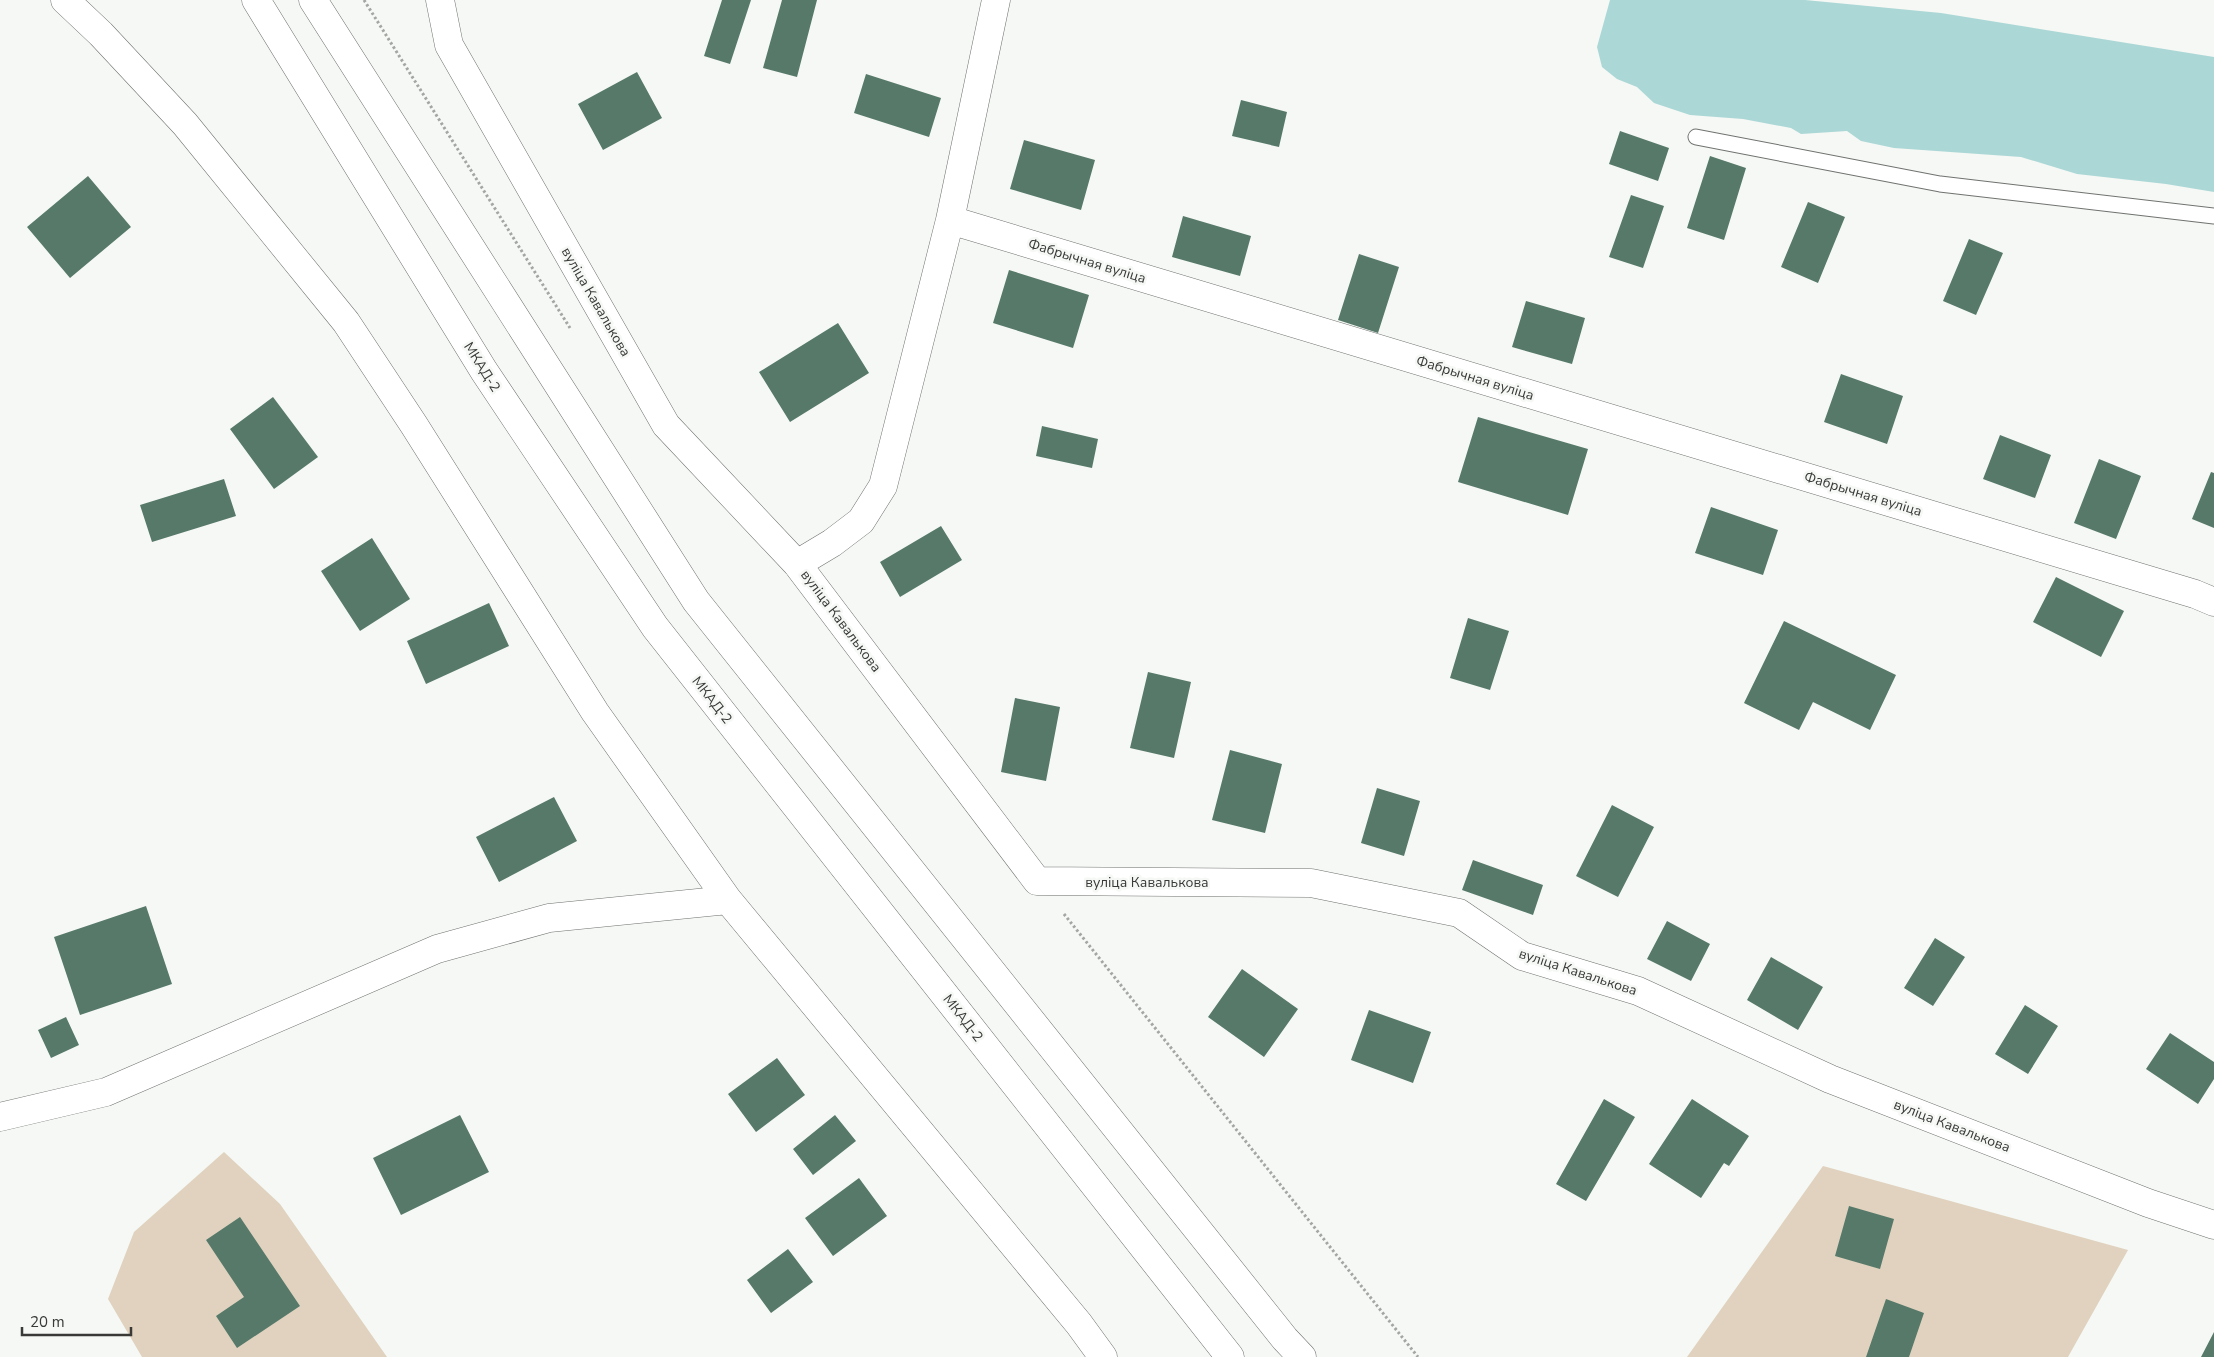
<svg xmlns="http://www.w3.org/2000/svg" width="2214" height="1357" font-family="'Nunito Sans',sans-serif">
	<rect width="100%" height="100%" fill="#f5f8f4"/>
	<!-- green -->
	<path fill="#e0d2be" d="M224,1152L280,1204L387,1357H142L108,1299L134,1232Z
		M1823,1166L2128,1250L2068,1357H1687Z"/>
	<!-- water -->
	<path fill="#abd7d6" d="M1610,0H1805L1941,13L2214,57V192L2166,184L2077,174L2021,157L1894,148L1861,141L1847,131L1801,134L1791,128L1743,119L1690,115L1654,103L1637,87L1617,79L1602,67L1597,47Z"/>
	<!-- building -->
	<path fill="#56796a" d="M722,0H751L730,64L704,56Z
		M782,0H817L797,77L763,68Z
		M637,72L662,118L603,150L578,104Z
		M866,74L941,98L929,137L854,113Z
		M1241,100L1287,112L1279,147L1232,136Z
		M1620,131L1669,148L1658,181L1609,164Z
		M1024,140L1095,160L1081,210L1010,189Z
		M1710,156L1746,168L1724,240L1687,228Z
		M88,176L131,227L70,278L27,227Z
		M1631,195L1664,206L1643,268L1609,257Z
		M1808,202L1845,217L1818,283L1781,267Z
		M1183,216L1251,236L1240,276L1172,257Z
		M1969,239L2003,253L1976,315L1943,301Z
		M1359,254L1399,267L1378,333L1338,320Z
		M1009,270L1089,295L1073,348L993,323Z
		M1526,301L1585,318L1572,364L1512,347Z
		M838,323L869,373L790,422L759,372Z
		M1841,374L1903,396L1887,444L1824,422Z
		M273,397L318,457L274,489L230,429Z
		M1478,417L1588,449L1568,515L1458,482Z
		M1042,426L1098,439L1092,468L1036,456Z
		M2000,435L2051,455L2035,498L1983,479Z
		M2099,459L2141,476L2116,539L2074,523Z
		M2211,472L2214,473V528L2192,519Z
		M224,479L236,516L152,542L140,505Z
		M1711,507L1778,530L1763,575L1695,553Z
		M941,526L962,560L900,597L880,562Z
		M372,538L410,599L360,631L321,571Z
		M2056,577L2124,611L2101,657L2033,622Z
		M489,603L509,646L426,684L407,641Z
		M1468,618L1509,631L1490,690L1450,678Z
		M1784,621L1896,675L1870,730L1813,702L1799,730L1744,703Z
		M1148,672L1191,682L1174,758L1130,748Z
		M1015,698L1060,707L1046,781L1001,772Z
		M1230,750L1282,764L1265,833L1212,820Z
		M1377,788L1420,801L1404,856L1361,843Z
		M554,797L577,841L499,882L476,837Z
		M1612,805L1654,827L1618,897L1576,876Z
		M1473,860L1543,885L1533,915L1462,890Z
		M146,906L172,984L80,1015L54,937Z
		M1667,921L1710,944L1691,981L1647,959Z
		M1935,938L1965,957L1933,1006L1904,988Z
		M1771,957L1823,987L1798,1030L1747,1000Z
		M1242,969L1298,1009L1264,1057L1208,1017Z
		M2025,1005L2058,1026L2028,1074L1995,1054Z
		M1369,1010L1431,1032L1413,1083L1351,1060Z
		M66,1017L79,1045L51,1058L38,1030Z
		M2170,1033L2214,1062V1079L2198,1104L2146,1069Z
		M777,1058L805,1095L756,1132L728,1094Z
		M1604,1099L1635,1117L1586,1201L1556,1184Z
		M1692,1099L1749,1136L1729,1166L1724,1163L1701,1198L1649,1164Z
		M460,1115L489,1172L401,1215L373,1158Z
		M835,1115L856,1141L813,1175L793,1149Z
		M859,1178L887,1216L833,1256L805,1218Z
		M1849,1206L1894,1219L1880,1269L1835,1256Z
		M240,1217L300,1306L237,1348L216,1316L244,1297L206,1240Z
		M788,1249L813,1282L771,1313L747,1280Z
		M1886,1299L1924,1313L1909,1357H1866Z
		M2214,1332V1357H2201Z"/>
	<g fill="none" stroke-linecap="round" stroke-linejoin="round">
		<defs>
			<path id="service" d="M1696,137L1940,184L2214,216"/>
			<path id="minor" d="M65,0L101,34L185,124L346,322L414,425L595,712L728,900
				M440,0L449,45L666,425L797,564L1037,881L1311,883L1459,913L1522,956L1638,991L1830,1079L2148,1203L2214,1225
				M996,0L950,220L2195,594L2214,602
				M797,564L832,543L861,521L883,486L950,220
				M0,1117L106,1092L437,949L549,918L728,900L1079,1324L1103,1357"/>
			<path id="trunk" d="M256,0L484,371L655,627L1230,1357
				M313,0L696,601L1285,1339L1302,1357"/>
		</defs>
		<!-- service casing -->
		<use href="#service" stroke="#6f726f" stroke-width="17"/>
		<!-- minor casing -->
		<use href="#minor" stroke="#6f726f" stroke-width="29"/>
		<!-- trunk casing -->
		<use href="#trunk" stroke="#6f726f" stroke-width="29"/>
		<!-- path -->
		<path stroke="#a4a6a3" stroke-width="3" stroke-dasharray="2.5 2.5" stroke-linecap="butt" d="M364,0L570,328
			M1064,914L1418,1357"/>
		<!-- service -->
		<use href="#service" stroke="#fff" stroke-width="15"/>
		<!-- minor -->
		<use href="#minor" stroke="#fff" stroke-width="28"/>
		<!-- trunk -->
		<use href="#trunk" stroke="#fff" stroke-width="28"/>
	</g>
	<g text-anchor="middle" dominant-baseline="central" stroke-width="5" stroke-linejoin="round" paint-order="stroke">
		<!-- street labels -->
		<g font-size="14" fill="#393a38" stroke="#f5f8f4">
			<text transform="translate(1087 261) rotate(17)">Фабрычная вуліца</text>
			<text transform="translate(596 302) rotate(60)">вуліца Кавалькова</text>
			<text transform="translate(482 367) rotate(58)">МКАД-2</text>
			<text transform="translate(1475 378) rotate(17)">Фабрычная вуліца</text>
			<text transform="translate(1863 494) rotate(17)">Фабрычная вуліца</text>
			<text transform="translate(841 621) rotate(53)">вуліца Кавалькова</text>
			<text transform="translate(712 700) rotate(52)">МКАД-2</text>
			<text x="1147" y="882">вуліца Кавалькова</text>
			<text transform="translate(1578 972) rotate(18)">вуліца Кавалькова</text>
			<text transform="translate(963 1018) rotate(52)">МКАД-2</text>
			<text transform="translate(1952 1126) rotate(21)">вуліца Кавалькова</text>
		</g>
	</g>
	<!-- scale -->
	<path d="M22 1327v8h109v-8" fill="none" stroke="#393a38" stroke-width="2.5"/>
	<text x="30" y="1327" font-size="15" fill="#393a38" stroke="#f5f8f4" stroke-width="4" paint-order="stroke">20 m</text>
</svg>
